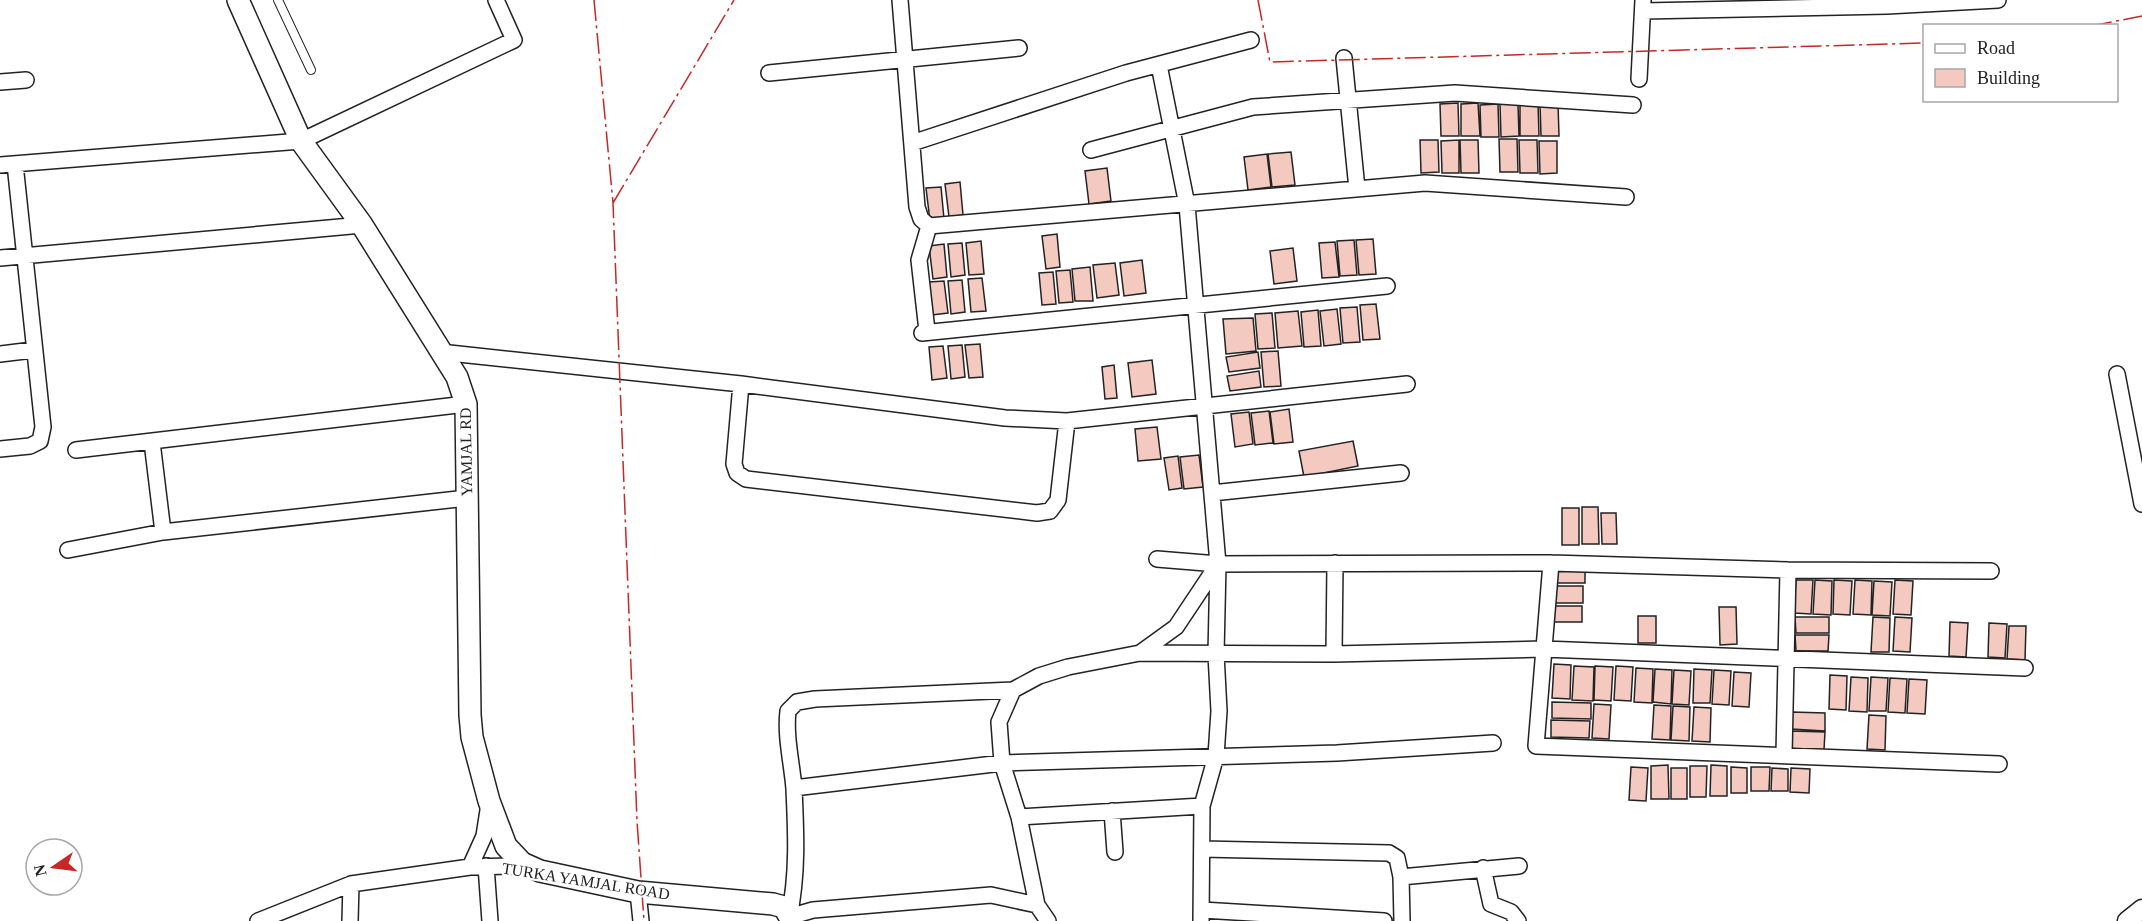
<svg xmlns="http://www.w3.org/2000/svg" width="2142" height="921" font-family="'Times New Roman',serif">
	<rect width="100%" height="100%" fill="#fff"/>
	<!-- building -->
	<path fill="#f3c9c0" stroke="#222" stroke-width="1.5" d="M1458,103L1459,136H1441L1440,104Z
		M1478,103L1480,136H1461V104Z
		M1538,103L1539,136H1520V104Z
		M1558,103L1559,136H1541L1540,104Z
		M1498,104L1499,137H1481L1480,105Z
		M1500,104H1518L1519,136L1501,137Z
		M1499,139H1517L1518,172H1500Z
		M1420,140H1438L1439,172L1421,173Z
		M1459,140V173H1442L1441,141Z
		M1460,140H1478L1479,173H1461Z
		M1519,140H1537L1538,173H1520Z
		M1539,141H1557V173L1540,174Z
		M1291,152L1295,185L1272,187L1268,154Z
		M1267,154L1271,187L1248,190L1244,157Z
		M1107,168L1111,201L1089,204L1085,171Z
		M960,182L963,215L949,217L945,184Z
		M941,187L944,219L930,221L926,188Z
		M1057,234L1060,267L1046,269L1042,236Z
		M1373,239L1376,274L1359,275L1356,240Z
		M1354,240L1357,275L1340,276L1337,241Z
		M981,241L984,274L969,275L966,243Z
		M1335,242L1339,277L1322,278L1319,243Z
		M962,243L965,275L951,277L948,244Z
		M944,244L947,277L933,279L929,246Z
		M1293,248L1297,281L1274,284L1270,251Z
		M1142,260L1146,293L1124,296L1120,263Z
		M1115,263L1119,295L1097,298L1093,265Z
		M1090,267L1093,301H1075L1072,269Z
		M1070,270L1073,302L1059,303L1056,271Z
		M1053,272L1056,304L1042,305L1039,273Z
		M982,278L986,311L971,312L968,279Z
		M962,280L965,312L951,314L948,281Z
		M944,281L948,313L932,315L929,282Z
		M1376,304L1380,339L1363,340L1360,305Z
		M1357,307L1360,342L1343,343L1340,308Z
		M1337,309L1341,344L1324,346L1320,311Z
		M1318,310L1321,346L1304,347L1301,312Z
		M1298,311L1302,346L1278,348L1275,313Z
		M1272,313L1275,348L1258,349L1255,314Z
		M1253,318L1256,351L1226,354L1223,319Z
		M980,344L983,377L969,378L965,345Z
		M962,345L965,377L951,379L948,346Z
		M943,346L947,378L932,380L929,347Z
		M1278,351L1281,386L1264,387L1261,352Z
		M1258,352L1260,368L1229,372L1226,357Z
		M1152,360L1156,394L1132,397L1128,363Z
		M1114,365L1117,398L1105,399L1102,367Z
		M1259,371L1261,387L1230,391L1227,376Z
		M1289,409L1293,442L1274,444L1270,412Z
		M1269,411L1273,443L1255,445L1251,413Z
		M1249,412L1253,444L1235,447L1231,414Z
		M1157,427L1161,459L1138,461L1135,429Z
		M1353,441L1358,466L1304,477L1299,451Z
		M1199,455L1203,487L1184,489L1180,457Z
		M1178,456L1182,488L1169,490L1164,458Z
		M1582,507H1598L1599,544H1582Z
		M1562,508H1579V545H1562Z
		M1601,513H1616L1617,544H1602Z
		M1553,566H1585V583H1554Z
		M1796,580H1813L1811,614L1794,613Z
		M1815,580L1832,581L1831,615L1813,614Z
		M1834,580L1852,581L1850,615L1833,614Z
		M1855,580L1872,581L1871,615L1853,614Z
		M1895,580L1913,581L1911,615L1893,614Z
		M1874,581L1892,582L1890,616L1872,615Z
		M1552,586H1583V603H1552Z
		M1551,606H1582V622H1551Z
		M1719,607H1736L1737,644L1720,645Z
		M1638,616H1656V643H1638Z
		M1795,617H1829V633H1796Z
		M1873,617L1890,618L1889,652H1871Z
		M1895,617L1912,618L1910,652L1893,651Z
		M1950,622L1968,623L1966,657L1949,656Z
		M1989,623L2007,624L2005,658L1988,657Z
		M2009,626H2026L2025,660L2007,659Z
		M1795,635H1829L1828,651H1796Z
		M1554,664L1571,665L1570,699L1552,698Z
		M1574,666L1594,667L1593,701L1572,700Z
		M1595,666L1613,667L1611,701L1594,700Z
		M1616,666L1633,667L1631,701L1614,700Z
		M1636,668L1653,669L1652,703L1634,702Z
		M1655,669L1672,670L1671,704L1653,702Z
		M1694,669L1712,670L1710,703H1693Z
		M1674,670L1691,671L1689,705L1672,704Z
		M1714,670L1731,671L1729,705L1712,704Z
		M1734,672L1751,673L1749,707L1732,706Z
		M1830,675L1847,676L1846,710L1829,709Z
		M1851,677L1868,678L1867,712L1849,711Z
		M1871,677L1888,678L1886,711H1869Z
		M1890,678L1907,679L1905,713L1888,712Z
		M1909,679L1927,680L1925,714L1907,713Z
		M1552,702L1591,703V719L1552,718Z
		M1594,704L1611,705L1609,739L1592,738Z
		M1654,705L1671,706L1670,740L1652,739Z
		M1673,706L1690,707L1689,741L1671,740Z
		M1694,707L1711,708L1710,742L1692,741Z
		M1792,712L1825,713V731L1791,729Z
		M1869,715L1886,716L1885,750L1867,749Z
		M1551,720L1590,721L1589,738L1551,737Z
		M1791,731L1825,732L1824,750L1790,748Z
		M1668,765L1669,799H1651V766Z
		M1711,765L1727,766V796H1710Z
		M1690,766H1707L1706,797H1690Z
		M1631,767L1648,768L1646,801L1629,800Z
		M1731,767L1747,768V793H1731Z
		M1751,767H1770L1769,791H1751Z
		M1671,768H1687V799H1671Z
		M1772,768L1788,769V791H1771Z
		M1791,768L1810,769L1809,793L1790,792Z"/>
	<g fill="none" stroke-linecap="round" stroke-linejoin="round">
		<defs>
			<path id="service" d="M278,0L311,70"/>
			<path id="minor" d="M900,0L917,207L921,219L929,226L1425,183L1626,197
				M1643,11L1887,6L1998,0
				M1344,58L1357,189
				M1159,65L1187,205L1218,564L1216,654L1219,711L1216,756L1202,806L1201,921
				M769,73L1019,48
				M1639,79L1643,0
				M0,82L26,80
				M912,143L1126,73L1251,40
				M1091,150L1253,107L1455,93L1633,105
				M0,165L301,141L514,40L496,0
				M0,258L362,225
				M927,331L919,260L929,226
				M922,333L1387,286
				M440,352L741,384L1005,418L1067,421L1407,384
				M0,354L33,350
				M2117,374L2142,504
				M741,384L734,464L737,473L746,479L1037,513L1050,511L1058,500L1067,421
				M152,442L163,532
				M0,449L30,446L40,441L43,427L15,164
				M76,450L466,404
				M1212,493L1401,473
				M68,550L163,532L467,498
				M1157,559L1218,564L1551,563L1788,570L1991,571
				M1551,563L1536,746L1999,764
				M1140,653L1334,654L1544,649L2025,668
				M1334,654L1335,563
				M1013,690L815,699L797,702L788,711C785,737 792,763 794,789C796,832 798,874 789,917L813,910L991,895L1037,905L1048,921
				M1784,754L1788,570
				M794,788L1002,763L1337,753L1493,743
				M1112,811L1115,852
				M1019,817L1202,806
				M1202,849L1389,853L1397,858L1401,877L1402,921
				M486,866L490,921
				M470,867L484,836L489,804
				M1483,868L1491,904L1511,912L1518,921
				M1401,877L1519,866
				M638,892L641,921
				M1037,905L1019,817L1002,763L999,722L1013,690L1039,676L1068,667L1140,653L1176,627L1218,564
				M1202,910L1384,921
				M258,921L351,884L470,867L511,866L528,869
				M350,921L351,884"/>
			<path id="tertiary" d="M2127,921L2142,909"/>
			<path id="secondary" d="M238,0L301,141L362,225L457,377L466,404L470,715L472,737L489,801L506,846L522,863L540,871L638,892L773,904L784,907L792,921"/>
		</defs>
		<!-- service casing -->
		<use href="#service" stroke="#222" stroke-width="10"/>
		<!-- minor casing -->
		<use href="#minor" stroke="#222" stroke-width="18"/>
		<!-- tertiary casing -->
		<use href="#tertiary" stroke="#222" stroke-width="21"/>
		<!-- secondary casing -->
		<use href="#secondary" stroke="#222" stroke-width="24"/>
		<!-- service -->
		<use href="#service" stroke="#fff" stroke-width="8"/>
		<!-- minor -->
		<use href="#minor" stroke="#fff" stroke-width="15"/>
		<!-- tertiary -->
		<use href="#tertiary" stroke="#fff" stroke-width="18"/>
		<!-- secondary -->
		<use href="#secondary" stroke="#fff" stroke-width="21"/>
		<!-- power -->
		<path stroke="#c62828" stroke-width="1.5" stroke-dasharray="21 4.5 3 4.5" stroke-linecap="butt" d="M594,0L613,203L637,821L644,921
			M1258,0L1270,62L1924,43
			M2091,26L2142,16
			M613,203L734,0"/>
	</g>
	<g text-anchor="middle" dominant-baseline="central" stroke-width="4.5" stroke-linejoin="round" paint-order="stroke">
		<!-- street labels -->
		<g font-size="16" fill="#222" stroke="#fff">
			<text transform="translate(466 452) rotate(-91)">YAMJAL RD</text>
			<text transform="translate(586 881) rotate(9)">TURKA YAMJAL ROAD</text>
		</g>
	</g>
	<!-- legend -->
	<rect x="1923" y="24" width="195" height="78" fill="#ffffff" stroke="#a7a7a7" stroke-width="1.5"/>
	<rect x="1935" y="44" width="30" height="9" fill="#ffffff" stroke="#a7a7a7" stroke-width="1.5"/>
	<text x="1977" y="54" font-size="18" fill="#222222">Road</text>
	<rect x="1935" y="69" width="30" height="18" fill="#f3c9c0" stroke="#a7a7a7" stroke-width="1.5"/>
	<text x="1977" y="84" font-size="18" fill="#222222">Building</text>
	<!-- north arrow -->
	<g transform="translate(54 867) rotate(256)"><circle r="28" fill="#ffffff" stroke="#a7a7a7" stroke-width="1.5"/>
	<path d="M0-4.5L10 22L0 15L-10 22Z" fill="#c62828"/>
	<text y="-9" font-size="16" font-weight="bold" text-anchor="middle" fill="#222222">N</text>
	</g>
</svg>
